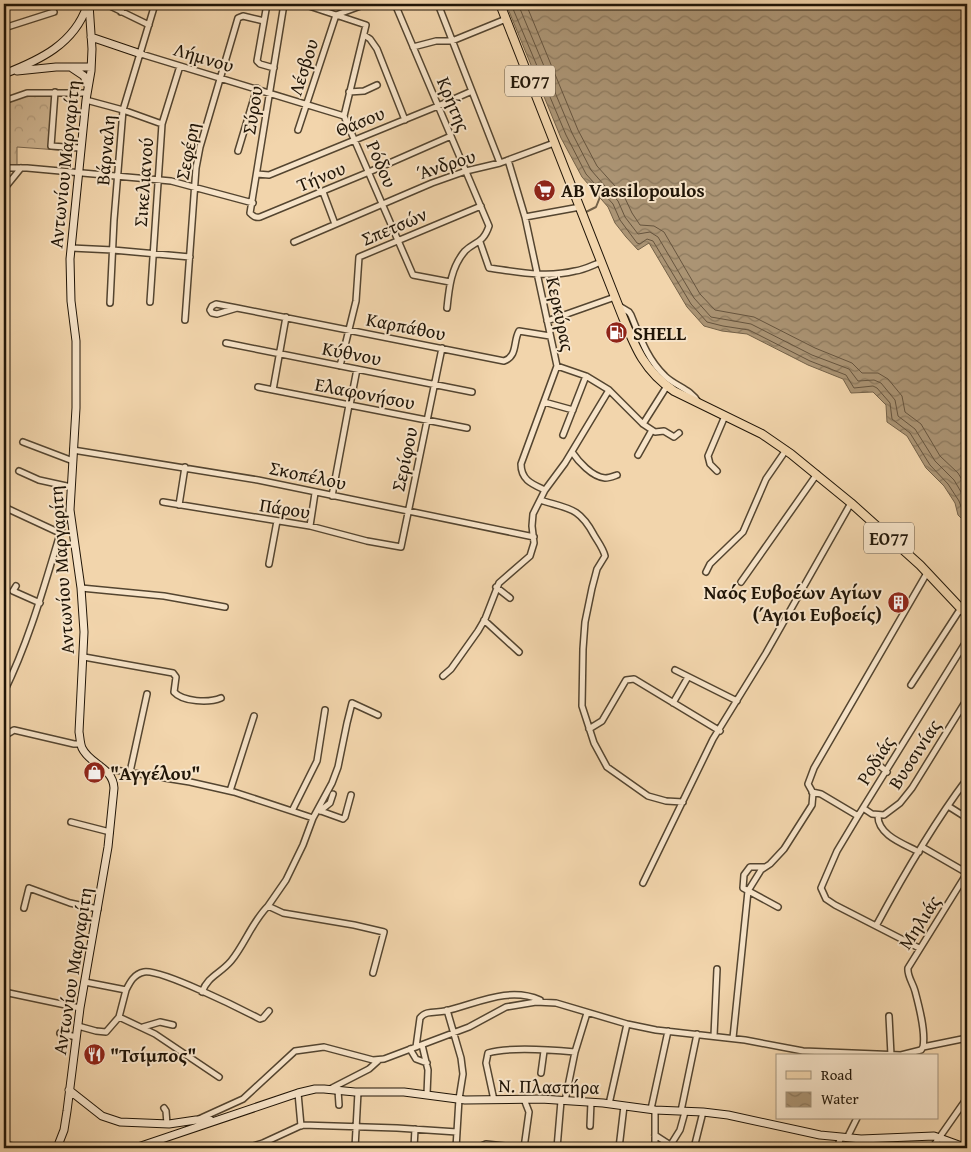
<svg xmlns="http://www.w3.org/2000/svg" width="971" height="1152" font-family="'Gentium Book Plus',serif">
	<defs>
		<pattern id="park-crowns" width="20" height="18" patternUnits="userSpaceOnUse" patternTransform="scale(1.25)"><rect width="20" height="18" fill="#ceb490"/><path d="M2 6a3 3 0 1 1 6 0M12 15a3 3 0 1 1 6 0" fill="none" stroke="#b19a7b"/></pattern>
		<pattern id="water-waves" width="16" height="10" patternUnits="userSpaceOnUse" patternTransform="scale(1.25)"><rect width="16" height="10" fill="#ab9474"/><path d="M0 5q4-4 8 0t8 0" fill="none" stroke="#8b785d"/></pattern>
	</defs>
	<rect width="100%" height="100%" fill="#f2d5ac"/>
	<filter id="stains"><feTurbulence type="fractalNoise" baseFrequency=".004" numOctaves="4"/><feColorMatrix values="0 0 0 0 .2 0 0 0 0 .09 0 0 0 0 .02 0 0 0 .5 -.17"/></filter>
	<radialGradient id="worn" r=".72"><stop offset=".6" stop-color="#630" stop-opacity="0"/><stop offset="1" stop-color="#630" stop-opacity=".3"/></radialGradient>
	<!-- park -->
	<path fill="url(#park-crowns)" stroke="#77644c" d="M55,92L51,145L73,147L72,151L17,147V168H4V101L17,96Z"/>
	<!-- water -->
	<path fill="url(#water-waves)" stroke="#736148" d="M506,4H967V524L958,515L955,503L944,486L926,468L907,436L887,422L886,405L873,392L851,393L843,379L808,365L747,334L722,331L704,326L687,307L649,243L638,250L626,237L615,223L608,207L582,177L561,138Z"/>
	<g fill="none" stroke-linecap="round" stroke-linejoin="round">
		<!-- shore -->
		<path stroke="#66543e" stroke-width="1" d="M511,4L566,135L586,174L613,204L620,220L637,243L640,244L647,239L653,241L691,304L707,322L723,326L749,330L810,361L846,375L854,388L873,386L877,388L890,403L892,419L910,433L930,465L948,484L959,501L963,512L967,517
			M518,4L572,133L591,170L618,201L625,217L638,234L650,232L658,237L694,298L711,317L751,324L812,355L849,369L858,381L874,380L881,383L895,400L898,416L915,429L935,461L954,480L964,497L967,506
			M526,4L578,130L597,166L624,196L632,213L640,225L654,226L664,232L700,294L715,310L754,317L815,348L852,363L862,373H878L888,379L902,396L905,412L921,424L940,456L958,473L967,488"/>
		<!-- stream -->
		<path stroke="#736148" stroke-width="2" d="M586,212L596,207L600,197"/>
		<defs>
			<path id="street" d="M106,4L149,25
				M267,4L257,61L260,64L274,68
				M284,4L250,213C253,216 255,218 260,217L369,172L451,136
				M303,4L366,25L344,116L413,275L450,282
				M395,4L489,226C483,244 475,241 465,251C451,267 449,288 447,308
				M438,4L500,163
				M121,12L123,4
				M4,28L54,12
				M364,35L370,39L377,49L405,120
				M413,47L436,41H452L506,19
				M141,54L344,116
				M55,92L51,146L80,148
				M349,92L364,91L377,85
				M86,100L123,110L162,124
				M4,101L27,93H87
				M298,130L336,15L366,4
				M238,151L257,88
				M508,160L525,217L557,366L521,464C521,480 532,484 545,490
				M4,168H27L171,181L253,203
				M257,174L269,175L438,106L472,91
				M4,189L21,168
				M323,192L335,224
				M525,217L580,207
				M294,242L432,183L466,171L500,163L554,143
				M480,242L489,268C518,272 546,278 575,271C584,270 593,265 601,262
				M71,248L113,250L190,257
				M150,302L162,124L180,66
				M110,303L114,220L123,110L155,4
				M619,306L629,312L631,315C640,337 647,359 665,376C675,386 691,389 698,402
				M237,308L217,314L212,313L210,310L212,306L216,304L237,308L504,361C518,356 513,341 519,331L550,336
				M185,320L196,168L200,147L238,18L243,16L264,21
				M547,321L615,297
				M226,343L472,392
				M340,366L356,301L359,257L481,206
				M258,387L467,428
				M273,390L286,317
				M609,390L643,424L655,432L664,431L674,437L679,433
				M544,402L573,410
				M350,405L357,369
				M643,424L667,386
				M563,435L586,376
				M23,442L73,461
				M73,450L258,480L534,537
				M572,452C578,461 592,477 605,478C609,478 614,476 617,475
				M638,455L652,430
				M19,471L39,480L71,487
				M717,471L710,464L708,456L725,416
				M332,496L349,405
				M540,500C569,509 579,507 594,535C598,542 603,548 605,556L597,569L592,588L585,622L583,649L582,706L594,743L607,767L648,796L666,801L683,802
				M163,502L310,526L367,541L401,547L442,348
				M179,505L185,467
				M4,507L60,533
				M310,526L315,493
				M269,564L277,521
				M706,572L710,564L743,532L766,479L786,450
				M741,582L817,474
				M16,586L13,591L40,603
				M496,587L510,598
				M81,588L164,596L225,607
				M484,620L519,652
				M84,657L173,673L176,677L174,692C183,702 209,703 221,698
				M675,670L737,701
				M443,676L451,669L478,631L485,619L499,583L530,556L534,543L532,526L533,514L545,490L565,463L609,390L586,376L557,366
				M911,685L961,608
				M4,692C31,637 46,579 64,521L70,511
				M673,703L688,677
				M589,729L602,721L626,680L634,679L720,731
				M4,736L14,730L74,744H81
				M871,758L887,772
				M108,772L115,770L190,782L234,792L313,818
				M130,772L147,694
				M230,791L254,716
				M812,792L821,794L858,816
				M948,806L967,818
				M863,808L872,814L884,815L900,803L912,788L967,699
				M318,810L343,819L345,817L351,795
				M292,811L317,761L325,710
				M320,811L330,803L333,794
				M878,815C877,835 904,844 919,852
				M71,822L110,832
				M922,847L967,873
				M764,867H750L744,875L743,888L778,907
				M643,883L713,739L766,653L851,503
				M24,908L29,888L70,903L98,909
				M876,926C903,876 933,824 967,779
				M919,948L835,905L826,899L821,888L837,851L858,816L967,640
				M373,973L384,932L354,925L283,913L268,906L286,880L303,845L313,818L332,783L338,767L347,723L352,703L378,715
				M85,982L126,990C130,982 134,974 144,972C161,969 241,1009 260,1019L263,1018L269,1011
				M4,992L80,1008
				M202,992C208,976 220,974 231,961C245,944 252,922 268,906
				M447,1010L461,1058L463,1074L459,1099L456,1148
				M889,1016L891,1055
				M119,1017L155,1034L219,1077
				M78,1026L96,1031L106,1032L119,1017L126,990
				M143,1027L160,1022L173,1025
				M60,1033L76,1037
				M714,1036L717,969
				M733,1038L748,891L761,870L770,864L784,849L812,805L813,793L808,784L814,768L927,573
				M422,1045L428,1070L427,1094
				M416,1047L420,1018C426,1010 436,1013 445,1011C476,1004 508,986 540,1000
				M923,1047C926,1032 919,1006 915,991C913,983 907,976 908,968L967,873
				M410,1049L416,1059L427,1063
				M541,1073L544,1051
				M330,1089L369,1069L379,1060
				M338,1090L339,1105
				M298,1093L301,1126
				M524,1099L529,1112L524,1148
				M494,1100L486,1063L488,1053C508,1047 553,1050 575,1052
				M565,1101L575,1052L587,1013
				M609,1104L627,1024
				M164,1108L166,1111L167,1124
				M651,1109L668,1031
				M681,1111L697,1034
				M199,1119L243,1099L295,1051L324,1047L373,1060L384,1059L469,1027L506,1007L536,1002L556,1003L627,1024L656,1030L745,1040L803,1051L901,1055L921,1050L923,1047L967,1038
				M590,1126L591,1102
				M655,1135L675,1148
				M847,1138L857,1118
				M655,1142V1110
				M4,1144L20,1148
				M670,1146L680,1130L685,1112
				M246,1148L263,1143L302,1125L397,1128L457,1132
				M355,1148L358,1092
				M414,1148L415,1129
				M477,1148L486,1144L524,1148
				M557,1148L561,1101
				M619,1148L624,1106
				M694,1148L703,1112
				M837,1148L841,1137
				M932,1148L967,1098"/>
			<path id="secondary" d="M91,37L141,54
				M72,68L84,76L88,86
				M17,71L56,67H91
				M4,74C40,60 74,44 87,6
				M69,1090L102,1116L120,1122L169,1124L196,1120H210
				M57,1148L64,1130L67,1111L80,1008L108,847L114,788C113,767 90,765 82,748C80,743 80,737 79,732L84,632L81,588L70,510L76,408V341L71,301L70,259L86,100L91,71L92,49L89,4
				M135,1148L298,1093L315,1089H324L355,1092H404L465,1100L541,1099L603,1103L655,1110L703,1112L728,1115L820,1135L841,1137L861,1139L934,1136L967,1148"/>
			<path id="primary" d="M500,4L622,315C635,347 644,371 674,391L762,434L791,454L851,503L920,565L967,615"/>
		</defs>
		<!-- street casing -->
		<use href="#street" stroke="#544530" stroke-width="8"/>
		<!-- secondary casing -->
		<use href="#secondary" stroke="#201507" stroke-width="9"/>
		<!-- primary casing -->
		<use href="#primary" stroke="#201507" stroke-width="10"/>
		<!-- street -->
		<use href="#street" stroke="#f7e4c9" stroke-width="5"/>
		<!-- secondary -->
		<use href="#secondary" stroke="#f7e4c9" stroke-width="7"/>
		<!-- primary -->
		<use href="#primary" stroke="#f2d5ac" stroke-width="8"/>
	</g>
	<!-- icons -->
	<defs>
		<symbol id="supermarket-disc" viewBox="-11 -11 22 22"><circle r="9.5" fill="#8f2418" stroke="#f7e4c9"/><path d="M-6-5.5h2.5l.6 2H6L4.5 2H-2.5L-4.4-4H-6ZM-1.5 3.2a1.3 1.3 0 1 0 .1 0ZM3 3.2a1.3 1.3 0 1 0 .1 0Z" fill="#fff"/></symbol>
		<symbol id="fuel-disc" viewBox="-11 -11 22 22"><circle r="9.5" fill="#8f2418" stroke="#f7e4c9"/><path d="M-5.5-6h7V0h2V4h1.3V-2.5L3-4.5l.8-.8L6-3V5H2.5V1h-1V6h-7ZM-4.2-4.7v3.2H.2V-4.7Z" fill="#fff"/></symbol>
		<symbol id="building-disc" viewBox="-11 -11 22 22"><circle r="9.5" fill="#8f2418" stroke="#f7e4c9"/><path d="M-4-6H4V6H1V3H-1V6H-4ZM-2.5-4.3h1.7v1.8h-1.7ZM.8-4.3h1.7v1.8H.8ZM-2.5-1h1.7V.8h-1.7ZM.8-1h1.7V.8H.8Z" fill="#fff"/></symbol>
		<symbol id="shop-disc" viewBox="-11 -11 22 22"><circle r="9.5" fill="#8f2418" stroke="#f7e4c9"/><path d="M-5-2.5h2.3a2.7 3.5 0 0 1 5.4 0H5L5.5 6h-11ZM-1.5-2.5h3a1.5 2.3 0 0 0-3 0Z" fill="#fff"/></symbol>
		<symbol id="restaurant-disc" viewBox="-11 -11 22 22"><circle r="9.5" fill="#8f2418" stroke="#f7e4c9"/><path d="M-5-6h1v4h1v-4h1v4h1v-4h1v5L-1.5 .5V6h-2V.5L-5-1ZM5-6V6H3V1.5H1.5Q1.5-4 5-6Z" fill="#fff"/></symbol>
	</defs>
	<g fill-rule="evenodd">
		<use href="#supermarket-disc" x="532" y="178" width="25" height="25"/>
		<use href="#fuel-disc" x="604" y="320" width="25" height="25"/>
		<use href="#building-disc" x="886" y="590" width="25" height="25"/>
		<use href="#shop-disc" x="82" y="760" width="25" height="25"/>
		<use href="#restaurant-disc" x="82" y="1042" width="25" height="25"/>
	</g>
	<g text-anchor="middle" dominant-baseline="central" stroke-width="4" stroke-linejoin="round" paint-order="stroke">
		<!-- shield labels -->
		<g fill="#f7e4c9" stroke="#605341" stroke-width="1">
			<rect x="505" y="65.5" width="50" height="31" rx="4"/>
			<rect x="864" y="522.5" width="50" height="31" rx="4"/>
		</g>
		<g font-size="18" font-weight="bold" fill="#201507">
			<text x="530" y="81">ΕΟ77</text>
			<text x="889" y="538">ΕΟ77</text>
		</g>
		<!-- street labels -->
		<g font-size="19" fill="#201507" stroke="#f7e4c9">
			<text transform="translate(204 57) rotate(17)">Λήμνου</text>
			<text transform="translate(303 67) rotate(-72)">Λέσβου</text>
			<text transform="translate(454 104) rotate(67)">Κρήτης</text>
			<text transform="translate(252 110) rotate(-81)">Σύρου</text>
			<text transform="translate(360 121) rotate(-22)">Θάσου</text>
			<text transform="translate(105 150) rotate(-85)">Βάρναλη</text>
			<text transform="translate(187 151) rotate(-79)">Σεφέρη</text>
			<text transform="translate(64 164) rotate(-84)">Αντωνίου Μαργαρίτη</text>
			<text transform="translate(382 164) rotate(67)">Ρόδου</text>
			<text transform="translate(446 164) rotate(-18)">Άνδρου</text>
			<text transform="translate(321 176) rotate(-22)">Τήνου</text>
			<text transform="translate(143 182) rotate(-86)">Σικελιανού</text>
			<text transform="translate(394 226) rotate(-23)">Σπετσών</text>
			<text transform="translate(561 314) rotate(78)">Κερκύρας</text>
			<text transform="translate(406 326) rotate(11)">Καρπάθου</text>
			<text transform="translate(352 353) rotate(11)">Κύθνου</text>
			<text transform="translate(365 393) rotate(11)">Ελαφονήσου</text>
			<text transform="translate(404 459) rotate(-78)">Σερίφου</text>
			<text transform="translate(308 475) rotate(12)">Σκοπέλου</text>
			<text transform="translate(285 508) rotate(9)">Πάρου</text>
			<text transform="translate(61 570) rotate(-94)">Αντωνίου Μαργαρίτη</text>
			<text transform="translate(914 754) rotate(-57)">Βυσσινίας</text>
			<text transform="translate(875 760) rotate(-58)">Ροδιάς</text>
			<text transform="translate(919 922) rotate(-57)">Μηλιάς</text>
			<text transform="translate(72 971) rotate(-81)">Αντωνίου Μαργαρίτη</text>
			<text transform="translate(549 1086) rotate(1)">Ν. Πλαστήρα</text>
		</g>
		<!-- poi labels -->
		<g font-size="19" font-weight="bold" fill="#201507" stroke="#f7e4c9" text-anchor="start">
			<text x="561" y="190">AB Vassilopoulos</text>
			<text x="633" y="333">SHELL</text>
			<text x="882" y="592" text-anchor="end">Ναός Ευβοέων Αγίων<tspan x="882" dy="22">(Άγιοι Ευβοείς)</tspan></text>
			<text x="110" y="773">"Αγγέλου"</text>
			<text x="110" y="1055">"Τσίμπος"</text>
		</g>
	</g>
	<!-- margin -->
	<rect width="971" height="1152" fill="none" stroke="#f2d5ac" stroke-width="20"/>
	<rect x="5" y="5" width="961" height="1142" fill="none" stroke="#201507" stroke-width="2.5"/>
	<rect x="10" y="10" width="951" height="1132" fill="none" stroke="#201507"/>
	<!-- legend -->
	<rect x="776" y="1054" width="162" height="65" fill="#f7e4c9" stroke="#a1917b"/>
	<rect x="786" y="1071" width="25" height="8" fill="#f2d5ac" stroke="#a1917b"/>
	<text x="821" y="1080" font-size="15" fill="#201507">Road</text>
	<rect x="786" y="1092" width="25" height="15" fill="url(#water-waves)" stroke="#a1917b"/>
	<text x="821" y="1104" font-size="15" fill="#201507">Water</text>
	<rect width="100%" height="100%" filter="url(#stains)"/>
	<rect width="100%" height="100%" fill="url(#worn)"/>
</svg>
